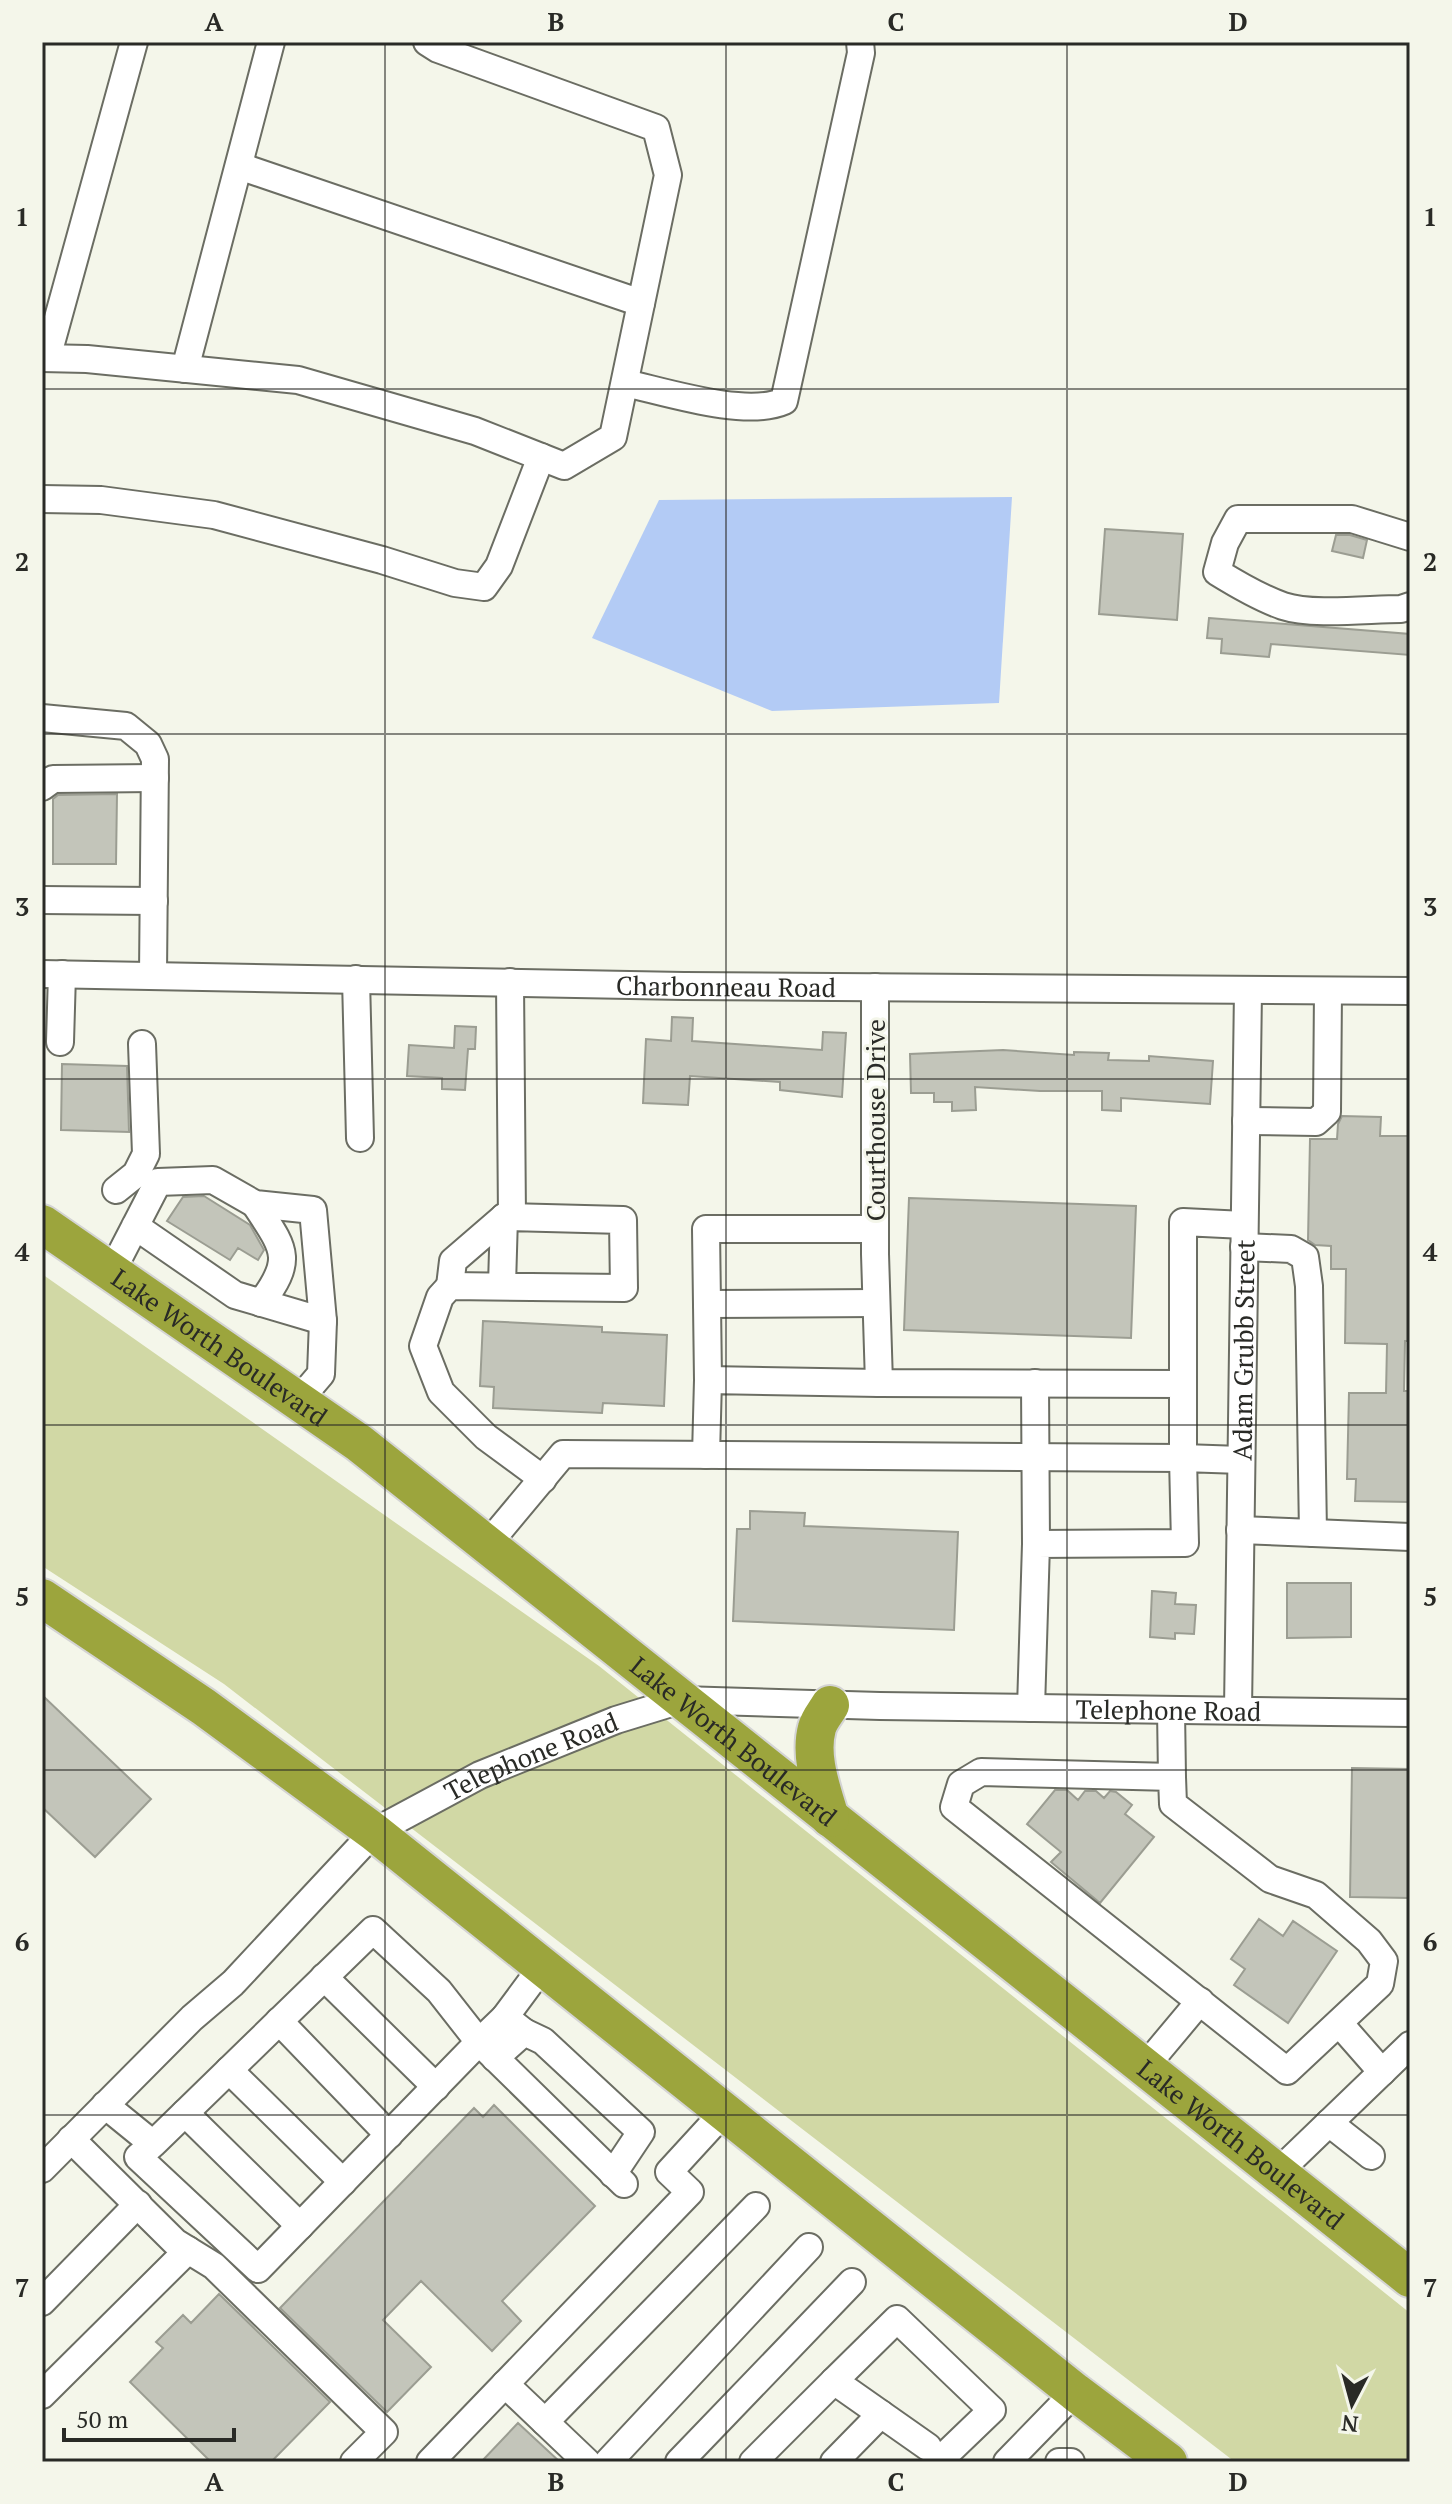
<svg xmlns="http://www.w3.org/2000/svg" width="1452" height="2504" font-family="'PT Serif',serif">
	<rect width="100%" height="100%" fill="#f4f6ea"/>
	<!-- green -->
	<path fill="#d1d8a5" d="M42,1274L599,1666L1410,2313V2462H1235L224,1684L42,1566Z"/>
	<!-- water -->
	<path fill="#b3cbf5" d="M1012,497L999,703L772,711L592,638L659,500Z"/>
	<!-- building -->
	<path fill="#c3c5ba" stroke="#9b9d92" stroke-width="2" d="M1105,529L1183,534L1177,620L1099,614Z
		M1336,535H1350L1367,540L1363,558L1332,551Z
		M1209,618L1410,634V655L1271,644L1269,657L1221,653L1222,639L1207,638Z
		M117,794L116,864H53V799L58,795Z
		M672,1017L693,1018L692,1041L822,1050L823,1032L846,1033L842,1097L780,1090V1082L690,1076L688,1105L643,1103L646,1039L671,1041Z
		M455,1026L476,1027L475,1049H468L465,1090L442,1089V1078L407,1076L409,1045L454,1048Z
		M1003,1050L1074,1055V1052L1109,1053L1108,1060L1149,1061V1056L1213,1061L1210,1104L1121,1098V1111L1102,1110V1091H1040L975,1087L976,1110L952,1111V1102H934V1093H911L910,1054Z
		M62,1064L127,1066L129,1132L61,1130Z
		M1342,1116L1381,1117L1380,1136H1410V1341H1405L1404,1391H1410V1502L1355,1501L1356,1479H1347L1349,1393H1386L1387,1344L1345,1343L1346,1269H1331V1246L1315,1245L1308,1240L1310,1139H1337L1338,1124Z
		M204,1196L250,1225L264,1250L258,1260L238,1248L230,1260L167,1221L183,1197Z
		M909,1198L1136,1206L1131,1338L904,1330Z
		M483,1321L602,1327V1332L667,1335L664,1406L603,1403L602,1413L493,1408L494,1387L480,1386Z
		M750,1511L805,1513L804,1526L958,1532L954,1630L733,1621L737,1529H750Z
		M1287,1583H1351V1637L1287,1638Z
		M1152,1591L1176,1593L1175,1604L1196,1605L1194,1634L1175,1633V1639L1150,1637Z
		M42,1695L151,1799L95,1857L42,1807Z
		M1352,1768L1410,1769V1898L1350,1897Z
		M1055,1790H1067L1078,1800L1085,1791H1096L1104,1798L1110,1791L1116,1792L1132,1805L1125,1814L1154,1837L1100,1903L1051,1862L1061,1852L1027,1824Z
		M1259,1919L1283,1936L1293,1921L1337,1951L1288,2023L1234,1985L1245,1969L1231,1959Z
		M494,2105L595,2206L502,2301L521,2321L492,2351L421,2281L383,2320L431,2367L387,2412L280,2308L474,2108L483,2117Z
		M219,2294L330,2402L271,2462H211L130,2382L163,2348L156,2342L183,2315L191,2323Z
		M518,2423L560,2462H481Z"/>
	<g fill="none" stroke-linecap="round" stroke-linejoin="round">
		<defs>
			<g id="minor">
				<path d="M239,166L641,303"/>
				<path d="M42,358L87,359L298,380L475,431L564,466L613,437L668,175L656,128L438,49L427,42"/>
				<path d="M47,358L134,42"/>
				<path d="M185,369L271,42"/>
				<path d="M625,383C666,392 746,418 784,401L861,53L860,42"/>
				<path d="M42,499L101,500L214,515L382,560L455,583L484,587L499,566L541,457"/>
				<path d="M1410,537L1352,519H1238L1225,543L1217,572C1238,585 1260,598 1283,606C1313,616 1369,609 1401,609L1410,606"/>
				<path d="M42,718L126,726L148,744L155,759L153,974"/>
				<path d="M42,787L53,779L155,778"/>
				<path d="M42,900L154,901"/>
				<path id="s1" d="M42,974L684,986L1410,991"/>
				<path d="M356,979L360,1138"/>
				<path d="M510,982L512,1217"/>
				<path d="M60,1042L62,974"/>
				<path d="M1246,1121L1316,1122L1327,1112L1328,991"/>
				<path d="M116,1190L136,1174L146,1154L142,1044"/>
				<path d="M255,1204C284,1249 295,1258 261,1303"/>
				<path d="M112,1271L158,1182L213,1180L255,1204L313,1210L323,1321L235,1295L135,1226"/>
				<path d="M502,1285L504,1217L623,1220L624,1288L450,1286L440,1297L423,1346L441,1392L486,1437L543,1479"/>
				<path d="M450,1286L453,1261L504,1217"/>
				<path d="M707,1304L876,1303"/>
				<path d="M708,1380L706,1229H875"/>
				<path d="M1035,1383L1036,1544"/>
				<path d="M1183,1384V1222L1244,1225"/>
				<path d="M298,1401L321,1374L323,1321"/>
				<path d="M706,1455L708,1380L879,1383"/>
				<path d="M1240,1530L1313,1533L1309,1286L1305,1257L1291,1249L1244,1247"/>
				<path d="M1313,1533L1410,1537"/>
				<path d="M487,1545L563,1454L1183,1458V1384L879,1383L875,1254V987"/>
				<path d="M1031,1708L1036,1544L1185,1543L1183,1458L1241,1460"/>
				<path d="M1171,1710L1172,1777L981,1772L961,1784L954,1807L1287,2071L1380,1984L1384,1961L1369,1941L1316,1895L1270,1879L1173,1804L1172,1777"/>
				<path id="s2" d="M1238,1710L1248,991"/>
				<path d="M324,1977L436,2087"/>
				<path d="M505,2017L542,1967"/>
				<path d="M279,2021L389,2135"/>
				<path d="M1339,2023L1382,2072"/>
				<path d="M524,2032L505,2017L479,2042L624,2184"/>
				<path d="M495,2058L524,2032L543,2041L641,2132L613,2174"/>
				<path d="M1144,2068L1200,2001"/>
				<path d="M229,2070L343,2182"/>
				<path d="M105,2105L153,2144L138,2157L258,2269L479,2042L439,1991L373,1930L153,2144"/>
				<path d="M185,2113L300,2226"/>
				<path d="M1329,2123L1371,2156"/>
				<path d="M71,2139L175,2242L214,2266L384,2432L354,2462"/>
				<path id="s3" d="M42,2169L192,2018L233,1983L374,1832L480,1775L616,1720L681,1700L880,1706L1410,1713"/>
				<path d="M1276,2174L1410,2045"/>
				<path d="M42,2302L138,2204"/>
				<path d="M505,2384L587,2462"/>
				<path d="M42,2395L188,2250"/>
				<path d="M545,2422L756,2206"/>
				<path d="M928,2447L834,2381L897,2319L992,2410L941,2459"/>
				<path d="M430,2462L690,2192L669,2172L724,2112"/>
				<path d="M608,2462L809,2247"/>
				<path d="M679,2462L852,2282"/>
				<path d="M753,2462L834,2381"/>
				<path d="M834,2462L881,2414"/>
				<path d="M1007,2462L1075,2392"/>
				<path d="M1059,2462H1071"/>
			</g>
			<g id="highway">
				<path id="s4" d="M42,1224L359,1443L1410,2278"/>
				<path d="M42,1598L204,1707L374,1832L1075,2392L1168,2462"/>
				<path d="M830,1818C822,1790 809,1757 817,1728C819,1720 826,1712 830,1705"/>
			</g>
		</defs>
		<!-- minor casing -->
		<use href="#minor" stroke="#6b6d63" stroke-width="30"/>
		<!-- highway casing -->
		<use href="#highway" stroke="#d4d4d4" stroke-width="42"/>
		<!-- minor -->
		<use href="#minor" stroke="#fff" stroke-width="26"/>
		<!-- highway -->
		<use href="#highway" stroke="#9ca53d" stroke-width="38"/>
	</g>
	<!-- grid -->
	<path fill="none" stroke="#292a26" stroke-width="2" stroke-opacity="0.55" d="M385,42V2462M726,42V2462M1067,42V2462M42,389H1410M42,734H1410M42,1079H1410M42,1425H1410M42,1770H1410M42,2115H1410"/>
	<g text-anchor="middle" dominant-baseline="central" stroke-width="6" stroke-linejoin="round" paint-order="stroke">
		<!-- street labels -->
		<g font-size="26" fill="#292a26" stroke="#f4f6ea">
			<text stroke="none"><textPath href="#s1" startOffset="684">Charbonneau Road</textPath></text>
			<text transform="translate(875 1120) rotate(-90)">Courthouse Drive</text>
			<text stroke="none"><textPath href="#s4" startOffset="216">Lake Worth Boulevard</textPath></text>
			<text stroke="none"><textPath href="#s2" startOffset="360">Adam Grubb Street</textPath></text>
			<text stroke="none"><textPath href="#s3" startOffset="1296">Telephone Road</textPath></text>
			<text stroke="none"><textPath href="#s4" startOffset="864">Lake Worth Boulevard</textPath></text>
			<text stroke="none"><textPath href="#s3" startOffset="648">Telephone Road</textPath></text>
			<text stroke="none"><textPath href="#s4" startOffset="1512">Lake Worth Boulevard</textPath></text>
		</g>
	</g>
	<!-- border -->
	<rect width="1452" height="2504" fill="none" stroke="#f4f6ea" stroke-width="88"/>
	<!-- north arrow -->
	<g transform="translate(1352 2404) rotate(186)" stroke="#f4f6ea" stroke-width="6" paint-order="stroke">
	<path d="M0-6L14 30L0 20L-14 30Z" fill="#292a26"/>
	<text y="-12" font-size="22" font-weight="bold" text-anchor="middle" fill="#292a26">N</text>
	</g>
	<!-- scale -->
	<path d="M64 2428v12h170v-12" fill="none" stroke="#292a26" stroke-width="4"/>
	<text x="76" y="2428" font-size="24" fill="#292a26" stroke="#f4f6ea" stroke-width="6" paint-order="stroke">50 m</text>
	<rect x="44" y="44" width="1364" height="2416" fill="none" stroke="#292a26" stroke-width="3"/>
	<g font-size="26" text-anchor="middle" font-weight="bold" fill="#292a26">
		<text x="214" y="31">A</text>
		<text x="556" y="31">B</text>
		<text x="896" y="31">C</text>
		<text x="1238" y="31">D</text>
		<text x="22" y="226">1</text>
		<text x="1430" y="226">1</text>
		<text x="22" y="571">2</text>
		<text x="1430" y="571">2</text>
		<text x="22" y="916">3</text>
		<text x="1430" y="916">3</text>
		<text x="22" y="1261">4</text>
		<text x="1430" y="1261">4</text>
		<text x="22" y="1606">5</text>
		<text x="1430" y="1606">5</text>
		<text x="22" y="1951">6</text>
		<text x="1430" y="1951">6</text>
		<text x="22" y="2297">7</text>
		<text x="1430" y="2297">7</text>
		<text x="214" y="2491">A</text>
		<text x="556" y="2491">B</text>
		<text x="896" y="2491">C</text>
		<text x="1238" y="2491">D</text>
	</g>
</svg>
